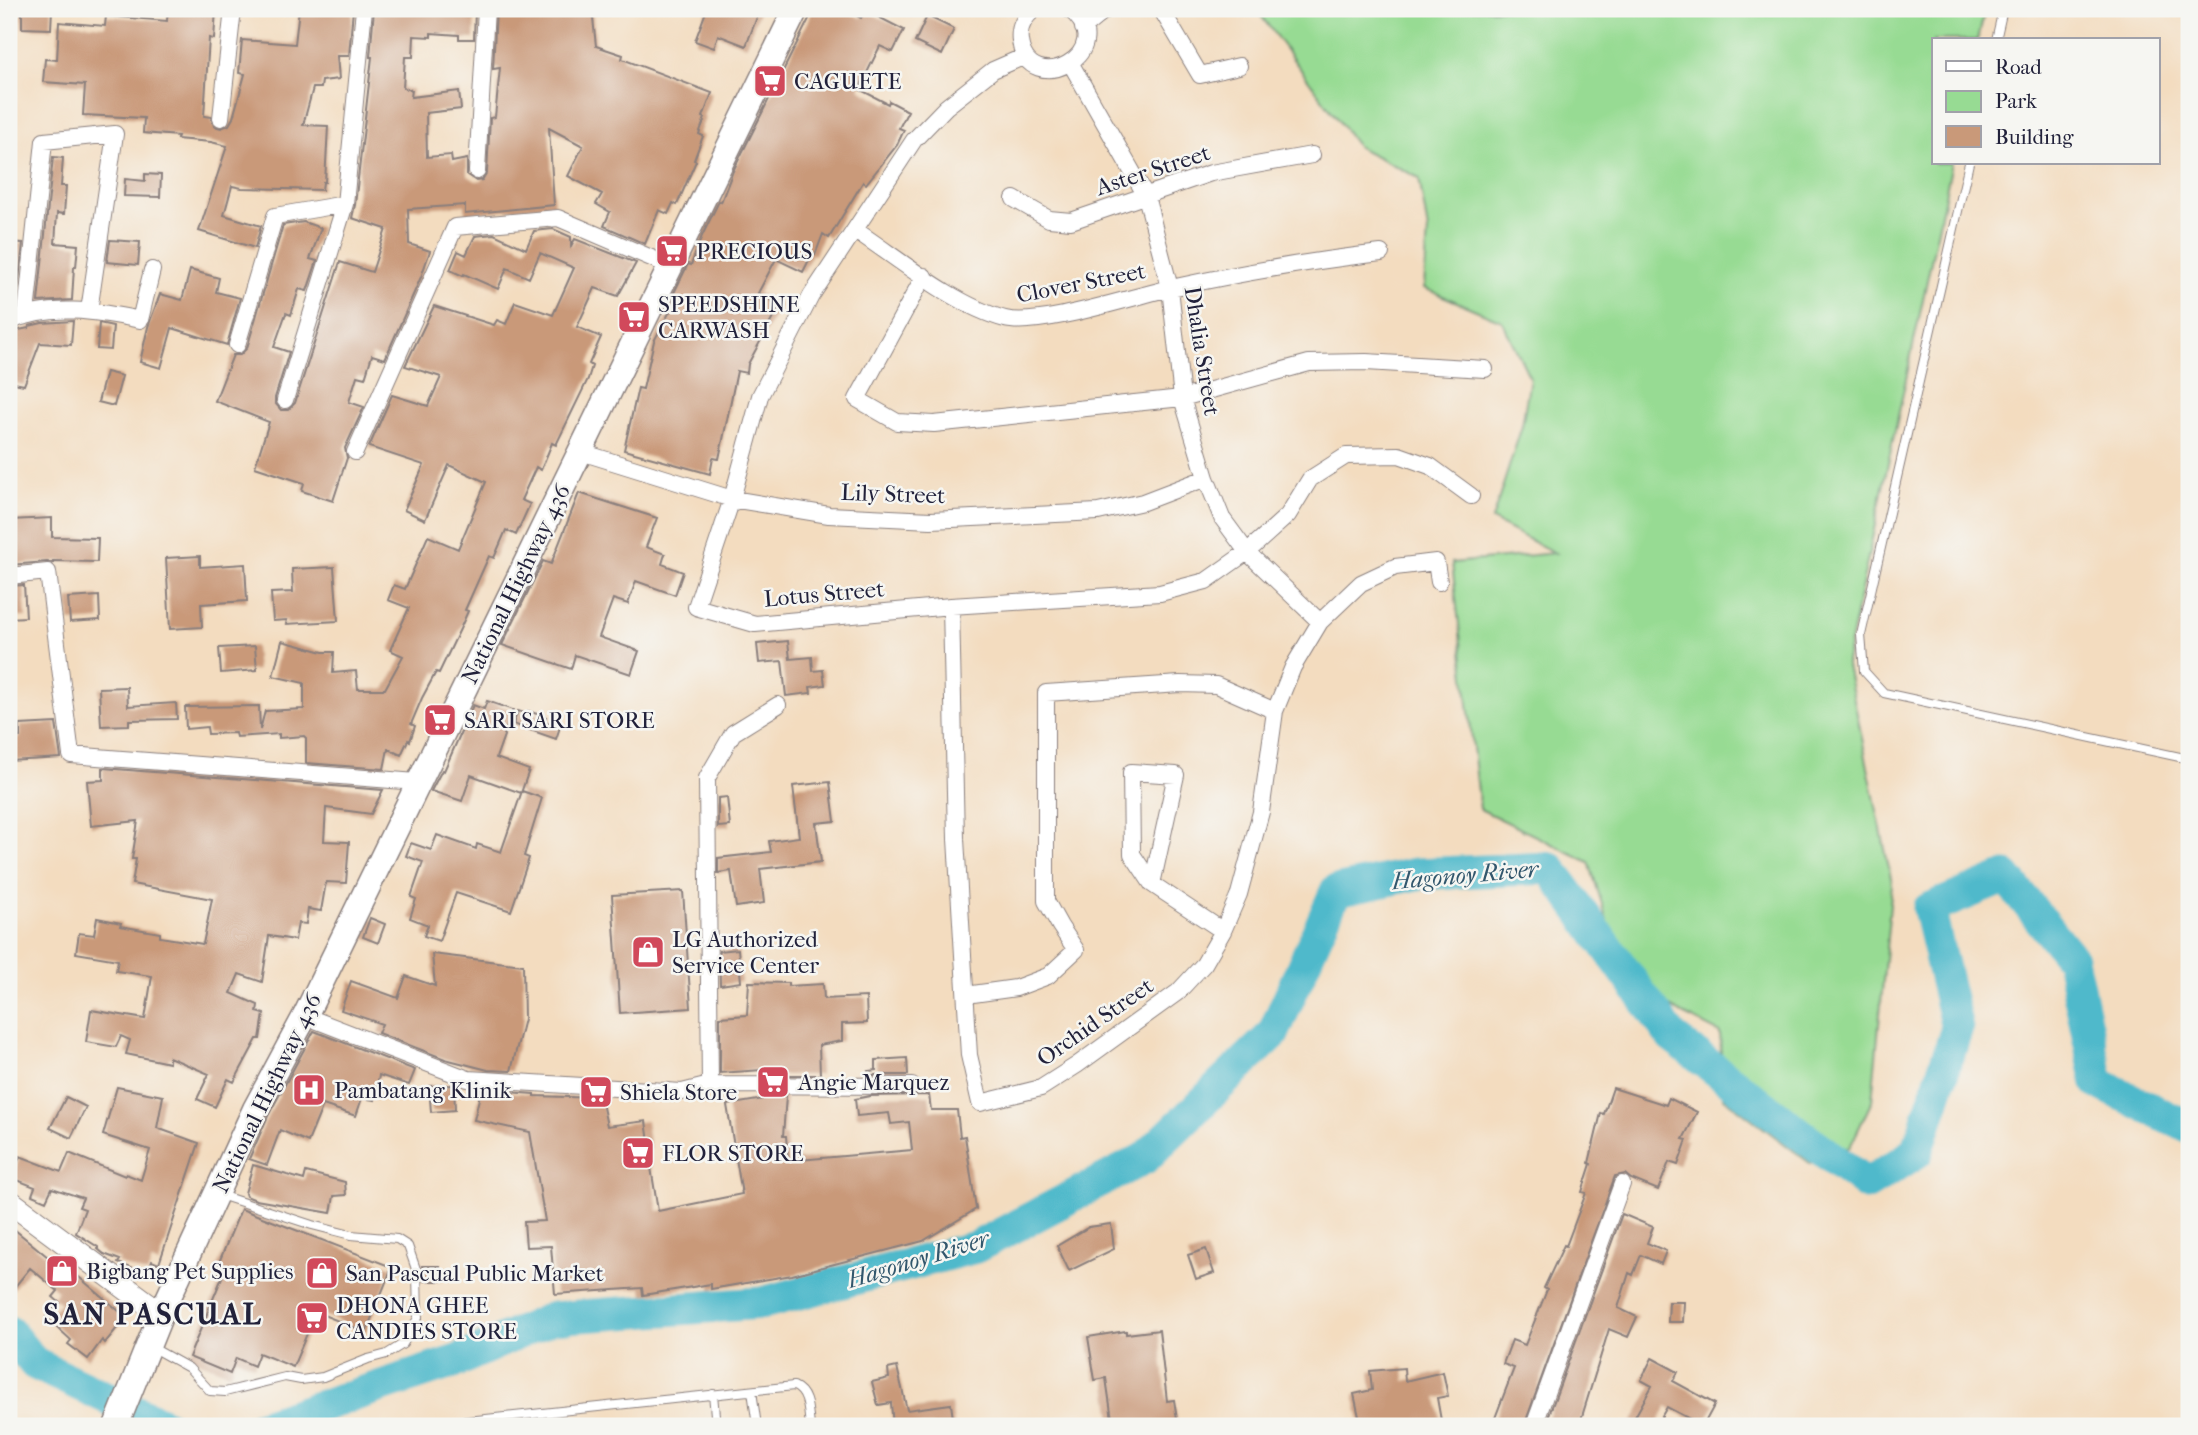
<svg xmlns="http://www.w3.org/2000/svg" width="2198" height="1435" font-family="'IM FELL French Canon',serif">
	<rect width="100%" height="100%" fill="#f6f6f2"/>
	<filter id="ink" filterUnits="userSpaceOnUse"><feTurbulence type="fractalNoise" baseFrequency=".0143" numOctaves="2"/><feDisplacementMap in="SourceGraphic" scale="14" xChannelSelector="R" yChannelSelector="G"/><feConvolveMatrix kernelMatrix="1 2 1 2 8 2 1 2 1" color-interpolation-filters="sRGB"/></filter>
	<filter id="wash" filterUnits="userSpaceOnUse"><feTurbulence type="fractalNoise" baseFrequency=".00686" numOctaves="4" result="noise"/><feDisplacementMap in="SourceGraphic" scale="28" xChannelSelector="R" yChannelSelector="G"/><feGaussianBlur stdDeviation="1.57" result="paint"/><feColorMatrix in="noise" values="0 0 0 0 0 0 0 0 0 0 0 0 0 0 0 0 0 1.4 0 .05"/><feComposite in="paint" operator="in"/></filter>
	<g filter="url(#wash)">
		<rect width="100%" height="100%" fill="#f3dcbf"/>
		<!-- green -->
		<path fill="#97db93" stroke="#5c7e67" stroke-width="2" d="M1256,9H1985L1978,40H1934V163H1952L1846,661L1892,883L1872,1101L1850,1147L1810,1163L1723,1097L1720,1033L1627,985L1589,862L1480,809L1452,563L1555,553L1492,520L1522,426L1530,378L1502,321L1424,288L1428,230L1419,178L1358,147Z"/>
		<g fill="none" stroke-linecap="round" stroke-linejoin="round">
			<!-- river -->
			<path stroke="#4fb9cb" stroke-width="33" d="M9,1332L35,1364L167,1426
				M261,1426L457,1361L552,1318L762,1303L976,1247L1145,1158L1273,1034L1336,891L1416,874L1550,868L1672,1037L1867,1184L1917,1152L1957,1028L1929,909L2006,877L2072,959L2098,1083L2186,1126L2189,1120"/>
		</g>
		<g id="blocks">
			<!-- building -->
			<path fill="#c99979" d="M22,9H52L51,29L22,28Z
				M168,9H216L214,39L209,38L204,116L211,117L214,126L221,128L229,125L233,118L245,74L239,73L242,40L295,44L299,9H353L349,56H337L339,79L322,81L321,88H313L303,125L328,126L325,182H323L322,190L242,188L232,186L224,215L261,226L255,248L199,231L227,146L211,142L177,139L178,136L143,133L144,118L83,115L85,85L43,82L45,59L57,60L59,22L105,26L106,16L167,21Z
				M374,9H475L474,39H459V35L431,33V37L414,36L413,57H405L403,88L412,90L411,97L459,91L461,109L426,113L427,157L451,155L452,162L467,159V175L476,181L482,180L487,172L490,118L495,117L500,68L493,69L496,9H592L596,46L623,55L622,59L712,93L703,117L705,118L699,134L703,136L694,160L696,161L677,205L673,203L668,214L659,210L645,244L604,226L610,212L596,204L602,194L568,176L583,146L549,128L554,205L465,214V205L408,209L409,244L430,251L421,277L385,359L372,355L365,378L357,376L349,402L364,407L345,448L347,458L333,501L302,491L304,483L255,467L269,422L215,401L233,355H240L247,348L283,225L304,222L321,228L310,259L317,261L307,291L299,289L291,315L286,313L274,347L289,352L275,398V403L281,410H288L295,403L340,262L372,272L386,229L352,218L355,205L372,57H370Z
				M707,9H760L746,46L718,35L714,48L695,41Z
				M811,9H843L861,18L865,10L904,30L893,52L880,46L859,89L888,104L889,101L908,111L899,128L904,130L897,145L866,184L863,182L829,238L823,234L815,255L812,254L803,272L776,259L758,293L780,305L748,364L747,373L737,371L719,459L713,458L710,474L624,450L638,388L643,389L654,341L675,302L671,299L688,264L691,265L702,236L719,201L721,202L733,171L809,19Z
				M927,16L954,29L942,55L915,42Z
				M53,157L63,158L61,186H66L64,214L57,213L55,243L78,245L76,267H74L72,300L38,302Z
				M145,174L161,175L160,197L124,196L125,179L145,181Z
				M553,229L571,237V246L575,239L636,263L618,296L595,288L577,327L601,337L589,364L592,366L588,379L556,445L552,443L541,470L536,467L521,500L530,504L516,535L506,530L494,558L489,556L465,610L468,611L460,629L439,673L436,672L422,698L411,724L415,726L410,741L408,740L401,755L388,749L384,769L306,763V738L304,736L279,738V734L236,737L235,733L208,734L207,727L186,729L185,707L259,706L260,730L265,711L304,709V683L273,676L282,641L323,652H334L333,673L356,671L358,689H385L403,656L390,650L409,608L388,600L394,585L405,589L428,536L458,549L486,482L449,465L425,520L404,510L424,465L369,447L392,395L428,406L441,377L405,366L434,306L494,325L497,320L506,324L515,302L553,315L574,268L540,253L529,278L507,268L498,289L464,274L463,276L450,270L458,251L466,255L475,236L494,234L526,249L534,231Z
				M110,240L140,242L138,265L107,262Z
				M9,242L23,243L18,289L9,288Z
				M190,270L219,278L216,292L240,298L227,345L172,328L161,368L140,362L148,327L160,294L182,300Z
				M73,321L71,345L40,343L24,385L9,382V332L29,328V326L42,323Z
				M99,323L113,326L111,350L97,349Z
				M106,372L122,376L114,406L98,402Z
				M579,493L657,518L646,547L665,554L662,564L683,572L675,595L636,581L628,604L613,599L599,637L639,651L631,674L575,655L571,669L502,645L543,561L551,564Z
				M52,518V537L98,538L97,562L53,561V563L47,562L9,565V520Z
				M200,556V567L245,564L247,601L201,604L202,627L170,629L166,558Z
				M334,567L338,621L286,624L287,620L273,621L271,593L293,592L292,569Z
				M24,585L26,617L9,618V586Z
				M99,596L100,620L70,622L68,598Z
				M788,641L790,659L812,657L813,671L823,670L825,685L810,687L811,693L786,696L782,661L759,663L757,644Z
				M255,646L257,670L221,673L219,648Z
				M127,687L128,706L176,703L177,719L129,720V725L101,726L99,688Z
				M487,701L513,710L496,758L529,770L521,793L471,775L462,801L431,791L442,770L444,771L473,705L484,709Z
				M518,711L527,714L528,711L546,717L545,721L560,727L556,739L513,724Z
				M56,723L61,758L9,761V738L20,737V725Z
				M103,768L383,790L371,814L326,808L324,841L349,842L346,883L326,882L321,911L308,909L306,924L298,923L295,940L269,936L262,982L239,974L231,993L258,1005L257,1012L264,1014L260,1039H257L234,1082L228,1079L215,1107L197,1099L209,1074L169,1057V1063L126,1054L130,1040L121,1036L116,1047L86,1042L91,1010L145,1019L152,976L116,971L118,960L76,953L79,933L94,935L97,918L121,923L120,926L160,933V937L203,944L212,899L132,884L136,859H132L138,821L91,826L87,781L103,780Z
				M830,782L835,821L816,823L821,862L760,869L764,903L736,907L731,871L718,873V858L771,852L769,841L799,837L793,786Z
				M522,791L542,798L524,856L529,858L511,911L456,893L439,941L424,936L428,925L410,918L416,899L411,897L423,862L406,856L411,843L431,850L437,835L476,849L477,844L501,852Z
				M727,797L730,826L718,827V798Z
				M683,891L691,1008L620,1013L612,895Z
				M370,918L385,924L378,943L363,937Z
				M738,949L741,982L720,985L719,951Z
				M432,954L523,965L524,1019L511,1071L488,1070L445,1059L378,1033L382,1024L341,1010L351,981L398,998L406,976L435,986Z
				M749,982L788,983V986L823,984L824,999L866,997L867,1023L842,1024V1041L819,1045L820,1075H762V1070L720,1073V1017L747,1015Z
				M314,1031L415,1070L409,1085L379,1075L375,1100L362,1098L356,1116L323,1105L308,1142L280,1130L267,1165L249,1159L268,1116Z
				M907,1058L908,1075H869L868,1071L876,1070V1060Z
				M454,1085L455,1110L431,1112L429,1086Z
				M117,1087L163,1096L157,1128L199,1143L159,1264L152,1261L147,1274L118,1263L120,1260L104,1254L98,1249V1247L76,1233L85,1209L79,1207L83,1198L52,1188L46,1201L32,1195L35,1187L12,1178L20,1156L61,1172L69,1153L125,1176L126,1174L141,1180L150,1150L103,1135Z
				M1613,1088L1666,1105L1669,1098L1697,1112L1683,1139L1687,1140L1678,1165L1669,1162L1658,1190L1631,1179L1625,1174L1615,1176L1524,1426H1492L1514,1368L1503,1364L1512,1340L1525,1345L1547,1290L1544,1288L1564,1245L1566,1246L1586,1193L1582,1192L1591,1164L1589,1163L1601,1113L1604,1114Z
				M481,1090L534,1094V1096L601,1098L607,1126L646,1121L650,1149H648L658,1211L742,1194L727,1105L764,1099L763,1096H786L783,1136H786L788,1161L912,1150L909,1122L891,1124L889,1113L857,1116L855,1099L870,1096L929,1095L931,1110H957L960,1137L965,1136L976,1209L923,1241L792,1275L711,1289V1284L643,1295L642,1288L555,1294L551,1246L526,1247L524,1222L545,1221L530,1132L474,1120Z
				M66,1097L86,1107L71,1138L50,1128Z
				M253,1165L304,1180L306,1172L345,1182L346,1195L334,1196L331,1213L256,1200L246,1196L245,1193Z
				M241,1209L392,1267L366,1332L316,1312L293,1367L259,1353L254,1366L236,1358L230,1374L189,1357L223,1275L215,1272Z
				M1622,1214L1653,1227L1647,1243L1666,1251L1661,1264L1641,1255L1633,1275L1629,1273L1618,1308L1637,1317L1628,1337L1609,1329L1579,1426H1545Z
				M1111,1224L1114,1249L1069,1271L1057,1246L1089,1227Z
				M9,1225L54,1262L71,1274L73,1272L126,1317L105,1343L102,1340L88,1359L68,1344L71,1340L46,1317L60,1303L53,1297L58,1291L30,1268L9,1294Z
				M1206,1249L1214,1273L1196,1279L1188,1255Z
				M422,1266H440V1281H424Z
				M1669,1302H1684L1683,1322H1668Z
				M1159,1330L1167,1401L1174,1400L1178,1426H1113L1106,1378L1095,1380L1088,1337L1126,1331V1334Z
				M1652,1358L1678,1372L1673,1381L1715,1404L1703,1426L1667,1407L1656,1426H1630L1652,1386L1641,1380Z
				M897,1367L907,1410L951,1404L954,1426H893L891,1403L878,1405L872,1382L889,1378L888,1369Z
				M1404,1368L1405,1381L1443,1372L1448,1396L1437,1398L1442,1426H1418L1417,1422L1387,1426H1361L1354,1394L1372,1390L1370,1371Z"/>
		</g>
	</g>
	<g filter="url(#ink)">
		<use href="#blocks" fill-opacity="0" stroke="#8a7f7d" stroke-width="2"/>
		<g fill="none" stroke-linecap="round" stroke-linejoin="round">
			<defs>
				<path id="lane" d="M1996,40L2003,9
					M1969,163L1861,635L1864,671L1884,693L2189,759
					M151,1347L189,1368L210,1391L225,1392L285,1377L301,1380L323,1377L368,1359L387,1354L403,1344L418,1318L417,1272L408,1246L397,1239L351,1235L312,1225L220,1195
					M752,1391L757,1426
					M713,1394L716,1426
					M421,1426L794,1386C809,1393 808,1411 810,1426"/>
				<path id="street" d="M1035,9C1024,17 1018,27 1020,41C1028,102 1123,51 1069,9
					M1161,9L1200,75L1239,66
					M1083,28L1106,9
					M1025,56L993,70L946,107L914,140L811,296L760,396L732,499L696,607L755,624L951,606L1160,593L1206,581L1247,552L1288,515L1310,479L1346,456L1399,455L1430,466L1471,496
					M1071,64L1146,196L1170,288L1182,398L1206,478L1222,518L1247,552L1320,622
					M221,118L233,9
					M477,171L486,9
					M1014,199L1049,219L1071,221L1211,173L1312,155
					M855,230C899,259 955,306 1005,319C1038,328 1134,296 1171,288C1241,273 1310,261 1381,253
					M924,276L857,399L897,422L934,424L1182,398L1309,363L1366,362L1485,369
					M26,314L44,141L115,134L89,311
					M9,322C49,303 98,311 140,320L152,270
					M237,345L275,216L345,204
					M285,400L345,204L364,9
					M355,452L455,227L558,218L670,266
					M581,452L732,499L829,515L931,520L1098,512L1143,502L1206,478
					M9,576L48,572L71,755L417,782
					M951,606L956,839L969,1055L980,1103L1041,1088L1077,1065L1178,992L1204,964L1223,931L1239,894L1261,812L1275,711L1293,667L1320,622L1361,583L1395,567L1436,562L1439,582
					M1152,884L1176,775L1131,772L1132,854L1152,884L1223,931
					M966,995L1016,988L1048,976L1076,950L1060,926L1046,901V693L1180,684L1216,685L1275,711
					M305,1016L468,1079L682,1092L710,1085L912,1086
					M710,1085L707,778L733,733L778,705
					M1534,1426L1622,1184"/>
				<path id="secondary" d="M9,1201L161,1314"/>
				<path id="primary" d="M116,1426L161,1314L255,1109L305,1016L796,9"/>
			</defs>
			<!-- lane casing -->
			<use href="#lane" stroke="#8a7f7d" stroke-width="10"/>
			<!-- street casing -->
			<use href="#street" stroke="#8a7f7d" stroke-width="18"/>
			<!-- secondary casing -->
			<use href="#secondary" stroke="#8a7f7d" stroke-width="25"/>
			<!-- primary casing -->
			<use href="#primary" stroke="#8a7f7d" stroke-width="27"/>
			<!-- lane -->
			<use href="#lane" stroke="#fff" stroke-width="8"/>
			<!-- street -->
			<use href="#street" stroke="#fff" stroke-width="16"/>
			<!-- secondary -->
			<use href="#secondary" stroke="#fff" stroke-width="23"/>
			<!-- primary -->
			<use href="#primary" stroke="#fff" stroke-width="24"/>
		</g>
	</g>
	<!-- icons -->
	<defs>
		<symbol id="supermarket-square" viewBox="-11 -11 22 22"><rect x="-9" y="-9" width="18" height="18" rx="4" fill="#d1495b" stroke="#f6f6f2"/><path d="M-6-5.5h2.5l.6 2H6L4.5 2H-2.5L-4.4-4H-6ZM-1.5 3.2a1.3 1.3 0 1 0 .1 0ZM3 3.2a1.3 1.3 0 1 0 .1 0Z" fill="#fff"/></symbol>
		<symbol id="shop-square" viewBox="-11 -11 22 22"><rect x="-9" y="-9" width="18" height="18" rx="4" fill="#d1495b" stroke="#f6f6f2"/><path d="M-5-2.5h2.3a2.7 3.5 0 0 1 5.4 0H5L5.5 6h-11ZM-1.5-2.5h3a1.5 2.3 0 0 0-3 0Z" fill="#fff"/></symbol>
		<symbol id="hospital-square" viewBox="-11 -11 22 22"><rect x="-9" y="-9" width="18" height="18" rx="4" fill="#d1495b" stroke="#f6f6f2"/><path d="M-5-5h3v3.5h4V-5h3V5h-3V1.5h-4V5h-3Z" fill="#fff"/></symbol>
	</defs>
	<g fill-rule="evenodd">
		<use href="#supermarket-square" x="751" y="62" width="38" height="38"/>
		<use href="#supermarket-square" x="653" y="232" width="38" height="38"/>
		<use href="#supermarket-square" x="615" y="298" width="38" height="38"/>
		<use href="#supermarket-square" x="421" y="701" width="38" height="38"/>
		<use href="#shop-square" x="629" y="933" width="38" height="38"/>
		<use href="#supermarket-square" x="754" y="1063" width="38" height="38"/>
		<use href="#hospital-square" x="290" y="1071" width="38" height="38"/>
		<use href="#supermarket-square" x="577" y="1073" width="38" height="38"/>
		<use href="#supermarket-square" x="619" y="1134" width="38" height="38"/>
		<use href="#shop-square" x="43" y="1252" width="38" height="38"/>
		<use href="#shop-square" x="303" y="1254" width="38" height="38"/>
		<use href="#supermarket-square" x="293" y="1299" width="38" height="38"/>
	</g>
	<g text-anchor="middle" dominant-baseline="central" stroke-width="5" stroke-linejoin="round" paint-order="stroke">
		<!-- poi labels -->
		<g font-size="23" fill="#22223b" stroke="#f6f6f2" text-anchor="start">
			<text x="794" y="81">CAGUETE</text>
			<text x="696" y="251">PRECIOUS</text>
			<text x="658" y="304">SPEEDSHINE<tspan x="658" dy="26">CARWASH</tspan></text>
			<text x="464" y="720">SARI SARI STORE</text>
			<text x="672" y="939">LG Authorized<tspan x="672" dy="26">Service Center</tspan></text>
			<text x="798" y="1082">Angie Marquez</text>
			<text x="334" y="1090">Pambatang Klinik</text>
			<text x="620" y="1092">Shiela Store</text>
			<text x="662" y="1153">FLOR STORE</text>
			<text x="86" y="1271">Bigbang Pet Supplies</text>
			<text x="346" y="1273">San Pascual Public Market</text>
			<text x="336" y="1305">DHONA GHEE<tspan x="336" dy="26">CANDIES STORE</tspan></text>
		</g>
		<!-- street labels -->
		<g font-size="23" fill="#22223b" stroke="#f6f6f2">
			<text transform="translate(1153 170) rotate(-18)">Aster Street</text>
			<text transform="translate(1081 283) rotate(-11)">Clover Street</text>
			<text transform="translate(1202 351) rotate(81)">Dhalia Street</text>
			<text transform="translate(893 494) rotate(2)">Lily Street</text>
			<text transform="translate(516 584) rotate(-64)">National Highway 436</text>
			<text transform="translate(824 594) rotate(-5)">Lotus Street</text>
			<text transform="translate(1095 1022) rotate(-35)">Orchid Street</text>
			<text transform="translate(267 1093) rotate(-64)">National Highway 436</text>
		</g>
		<!-- water labels -->
		<g font-size="24" font-style="italic" fill="#32576d" stroke="#f6f6f2">
			<text transform="translate(1465 875) rotate(-5)">Hagonoy River</text>
			<text transform="translate(918 1259) rotate(-17)">Hagonoy River</text>
		</g>
		<!-- district labels -->
		<g font-size="30" font-weight="bold" letter-spacing="2" fill="#22223b" stroke="#f6f6f2">
			<text x="153" y="1314">SAN PASCUAL</text>
		</g>
	</g>
	<!-- margin -->
	<rect width="2198" height="1435" fill="none" stroke="#f6f6f2" stroke-width="35"/>
	<!-- legend -->
	<rect x="1932" y="38" width="228" height="126" fill="#f6f6f2" stroke="#a1a1a9" stroke-width="2"/>
	<rect x="1946" y="61" width="35" height="10" fill="#ffffff" stroke="#a1a1a9" stroke-width="2"/>
	<text x="1995" y="74" font-size="21" fill="#22223b">Road</text>
	<rect x="1946" y="91" width="35" height="21" fill="#97db93" stroke="#a1a1a9" stroke-width="2"/>
	<text x="1995" y="108" font-size="21" fill="#22223b">Park</text>
	<rect x="1946" y="126" width="35" height="21" fill="#c99979" stroke="#a1a1a9" stroke-width="2"/>
	<text x="1995" y="144" font-size="21" fill="#22223b">Building</text>
</svg>
